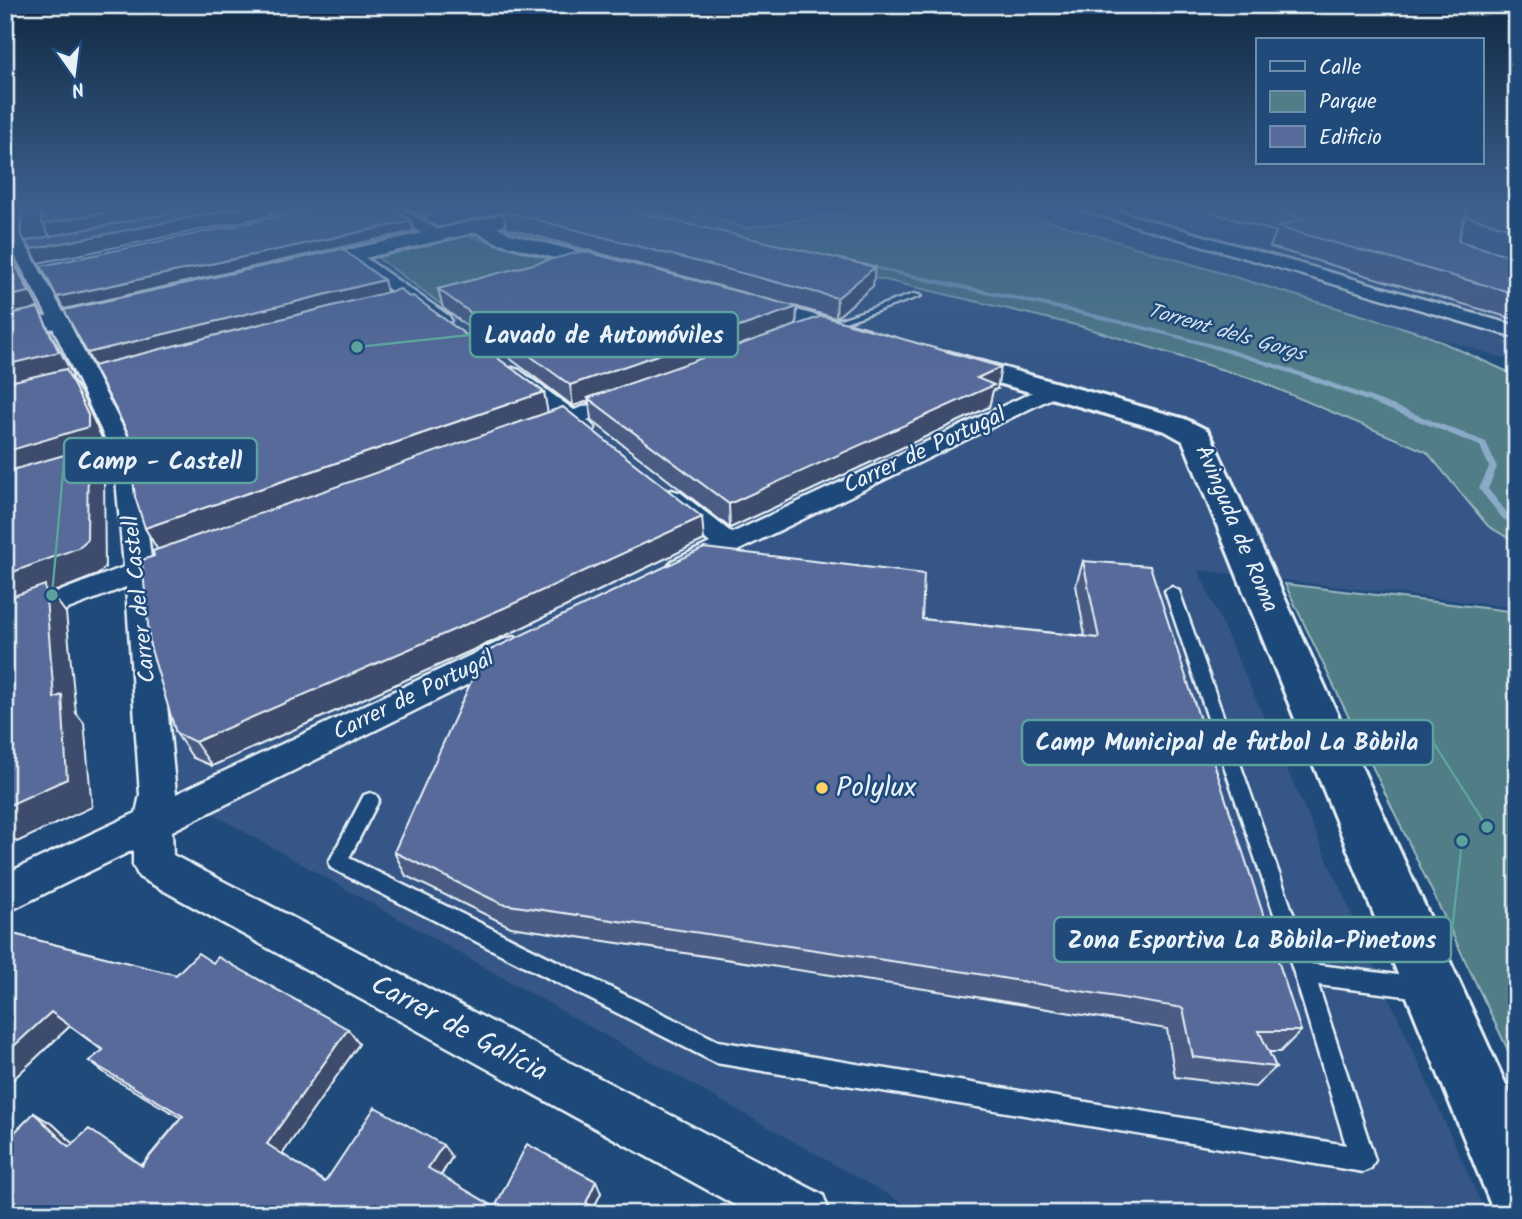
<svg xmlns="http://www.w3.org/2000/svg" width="1522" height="1219" font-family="Kalam,sans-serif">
	<rect width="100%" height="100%" fill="#1f4a7a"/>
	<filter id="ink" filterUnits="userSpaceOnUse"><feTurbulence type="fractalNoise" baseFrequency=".0143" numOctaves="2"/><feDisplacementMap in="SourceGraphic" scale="14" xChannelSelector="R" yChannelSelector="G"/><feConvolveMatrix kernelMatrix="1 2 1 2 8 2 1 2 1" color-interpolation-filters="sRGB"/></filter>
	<g filter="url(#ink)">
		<!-- built -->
		<path fill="#345786" d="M407,207H630L647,224L1080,326L1256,380L1427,452L1488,526L1517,543V608L1198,570L1486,1214H922L179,795L136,447L71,323L446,231Z
			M681,207H881L746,228Z
			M1002,207H1517V362L1424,334Z"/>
		<!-- green -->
		<path fill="#517d86" stroke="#9cb7bf" stroke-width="2" d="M630,207H681L746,228L881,207H1002L1424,334L1517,376V543L1488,526L1427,452L1256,380L1080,326L647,224Z
			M466,235L585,269L446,308L376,256Z
			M1285,584L1517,612V1069Z"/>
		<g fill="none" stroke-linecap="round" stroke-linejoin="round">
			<!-- stream -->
			<path fill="#8aaac8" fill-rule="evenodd" d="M654,207H659L663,213L698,228L693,229L659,215Z
				M861,263C969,287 1079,308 1186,337C1289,365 1388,402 1486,442L1497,467L1488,489L1509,515L1517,518V525L1503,519L1479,489L1489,467L1480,446C1381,405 1282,367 1180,339C1074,311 966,291 859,266L858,265Z"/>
			<defs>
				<path id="lane" d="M702,207H727L724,209Z
					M914,294L921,296L830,327L823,325Z
					M1172,587L1179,591L1311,964L1421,978L1428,981L1431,988L1428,995L1421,998L1318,985L1375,1160L1371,1168L1363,1172L716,1063L331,868L329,862L364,795L370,793L376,795L379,800L349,858L718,1041L1346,1145L1294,973L1165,591Z"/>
				<path id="street" d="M8,207H22L19,233L66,317L138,457L151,558L165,560L169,566L165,572L154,577L176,794L503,640L514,637L525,640L530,648L525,656L172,831L173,855L823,1195L830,1214H751L139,877L133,865V850L5,913V874L136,813L140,795L126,587L5,633V612L124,567L115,468L5,501V485L112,453L48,317L5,237Z
					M263,207H292L290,210L252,218L245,232H235L232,229L241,212Z
					M382,207H399L449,236L441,241L429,238Z
					M1080,207H1103L1517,326V338L1082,210Z
					M354,250L449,316L451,320L449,324H435L348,258L346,255L348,252Z
					M512,368L519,370L574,410L627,392L635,393L638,398L635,403L587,420L595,428L592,433H576L568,427L538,437L530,435L527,430L530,425L555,416L505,378L502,374L505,370Z
					M1050,384L1058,385L1061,390L1058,395L692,573L682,576L672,573L668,567L672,561L710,543L663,503L659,498L663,493L672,490L681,493L732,533Z"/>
				<path id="secondary" d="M536,207H570L568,211L497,227L510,234L625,264L628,269L625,274L617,275L496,242L476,232L300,273L292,272L289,267L292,262L300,261Z
					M746,296L869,330L872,335L869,340L860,342L738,308L734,303L738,298Z
					M118,300L126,302L130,307L126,312L5,339V325Z
					M948,352L1185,419L1207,430L1211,436L1517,1109V1214H1503L1493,1210L1183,441L1165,431L939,366L935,360L939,354Z"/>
			</defs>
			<!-- lane casing -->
			<use href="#lane" stroke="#e8f1f8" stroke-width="5"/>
			<!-- street casing -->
			<use href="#street" stroke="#e8f1f8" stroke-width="5"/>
			<!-- secondary casing -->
			<use href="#secondary" stroke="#e8f1f8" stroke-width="6"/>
			<!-- lane -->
			<use href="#lane" fill="#1f4a7a" fill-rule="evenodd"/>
			<!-- street -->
			<use href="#street" fill="#1f4a7a" fill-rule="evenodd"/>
			<!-- secondary -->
			<use href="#secondary" fill="#1f4a7a" fill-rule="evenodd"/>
		</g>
		<!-- wall -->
		<path fill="#4c5c84" stroke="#e8f1f8" stroke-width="2" d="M406,207H435V209L425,219Z
			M1195,207H1517V230L1465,216L1458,241L1517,258V320L1270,247L1276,232Z
			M503,211L640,213L873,286L836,318L797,307L796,326L997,389L993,390L989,407L730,528L591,420L589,401L573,406L443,308L438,289L778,302L506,228Z
			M387,292L544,392L547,412L704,540L511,633L212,766L193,758L176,733L154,556L158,549L145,528Z
			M1083,561L1301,1031L1280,1052H1269L1276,1067L1255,1087L1175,1077L1167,1029L958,994L511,927L406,876L394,852L922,619L1085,636L1076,585Z
			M5,932L176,975L213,963L359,1044L282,1154L325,1182L452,1157L441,1176L495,1207L596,1181L601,1193L594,1207L29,1214L34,1113L55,1126L73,1143L108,1142L142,1165L181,1118L107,1075L89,1061L103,1051L70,1026L5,1087Z"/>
		<!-- shaded-wall -->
		<path fill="#3e4b6c" stroke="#e8f1f8" stroke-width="2" d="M133,207H205L50,237L43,224Z
			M244,207H271L269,216L38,263L31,249Z
			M422,207H435V209L425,219Z
			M411,221L414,231L64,309L57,297Z
			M7,246L19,267L18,268L42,314H41L73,376L71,377L81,393L103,440V453L93,456L104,474L105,568L97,575L51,593L66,613L76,713L84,723L92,807L17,842L5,831V807L54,698L5,611V247Z
			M875,267L873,286L836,318L837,298Z
			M384,280L388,296L96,370L87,353Z
			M797,307L796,327L588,398L589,401L573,406L570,385Z
			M1001,367L997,389L993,390L989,407L730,528L729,504L977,378Z
			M544,392L548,414L159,552L145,528Z
			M702,517L704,540L511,633L212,766L195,742Z
			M51,1012L70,1026L5,1087V1054Z
			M348,1029L359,1044L281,1156L267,1144Z
			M34,1113L55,1126L89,1159L69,1147Z
			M443,1145L452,1157L438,1180L428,1168Z
			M596,1181L601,1193L591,1214L586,1203Z"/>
		<!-- building -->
		<path fill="#586b9a" stroke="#e8f1f8" stroke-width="2" d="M37,207H133L43,224Z
			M201,207H244L31,249L26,241Z
			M326,207H391L411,221L57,297L41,266Z
			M519,207H635L640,213L875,267L837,298L503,211Z
			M1263,207H1467L1458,241L1517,258V294L1278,227L1304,219Z
			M342,249L384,280L87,353L64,310Z
			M583,251L797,307L570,385L438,289Z
			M13,260L29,292L5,297V261Z
			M400,289L409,297L413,296L544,392L145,528L135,497L128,433L93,366Z
			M38,308L59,352L5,365V315Z
			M822,316L1001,367L977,378L994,385L729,504L588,398Z
			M66,369L88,415V427L5,452V383Z
			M563,407L702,517L504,608L195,742L176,733L150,646L142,560L154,556L153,551Z
			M88,448L87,540L78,548L5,575V472Z
			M704,548L924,574L922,619L1099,638L1083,561L1150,566L1301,1031H1259L1276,1067L1193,1057L1183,1008L966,972L502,904L394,852L484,653Z
			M45,585L54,698L62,695L67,779L5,807V599Z
			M5,932L176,975L198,953L213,963L218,957L348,1029L267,1144L325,1182L375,1107L443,1145L428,1168L495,1207L527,1144L596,1181L586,1203L606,1214H29L5,1194V1142L34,1113L69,1147L89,1129L142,1166L183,1116L89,1061L103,1050L51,1012L5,1054Z"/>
	</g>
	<!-- sky -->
	<linearGradient id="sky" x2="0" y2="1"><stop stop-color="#112943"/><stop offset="0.55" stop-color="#3c608d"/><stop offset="1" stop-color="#3c608d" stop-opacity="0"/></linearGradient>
	<rect width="1522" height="378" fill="url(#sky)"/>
	<!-- markers -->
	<circle fill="#ffd166" stroke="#1f4a7a" stroke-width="2.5" cx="822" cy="788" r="7"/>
	<g text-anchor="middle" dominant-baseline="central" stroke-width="5" stroke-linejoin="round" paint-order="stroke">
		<!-- far-water labels -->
		<g font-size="21" font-style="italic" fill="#d0dfec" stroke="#1f4a7a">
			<text transform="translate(1226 333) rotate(16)">Torrent dels Gorgs</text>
		</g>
		<!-- street labels -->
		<g font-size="23" fill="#e8f1f8" stroke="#1f4a7a">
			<text transform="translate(925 451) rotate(-25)">Carrer de Portugal</text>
			<text transform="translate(1236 529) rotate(67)">Avinguda de Roma</text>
			<text transform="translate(140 599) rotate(-96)">Carrer del Castell</text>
			<text transform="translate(414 696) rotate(-26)">Carrer de Portugal</text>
		</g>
		<!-- near-poi labels -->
		<g font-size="28" fill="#e8f1f8" stroke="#1f4a7a" text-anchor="start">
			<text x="836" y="788">Polylux</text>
		</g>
		<!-- near-street labels -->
		<g font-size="28" fill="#e8f1f8" stroke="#1f4a7a">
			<text transform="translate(459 1029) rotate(28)">Carrer de Galícia</text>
		</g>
	</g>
	<!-- callouts -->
	<path fill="none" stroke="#5ba19e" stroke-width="2.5" d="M357 347L470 335M52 595L64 461M1487 827L1433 742M1462 841L1451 940"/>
	<g fill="#5ba19e" stroke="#1f4a7a" stroke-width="2.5">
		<circle cx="357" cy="347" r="7"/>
		<circle cx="52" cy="595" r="7"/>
		<circle cx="1487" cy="827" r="7"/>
		<circle cx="1462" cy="841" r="7"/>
	</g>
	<g fill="#1f4a7a" stroke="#5ba19e" stroke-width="2.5">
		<rect x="470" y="312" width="268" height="45" rx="7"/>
		<rect x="64" y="438" width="193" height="45" rx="7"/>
		<rect x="1022" y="720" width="411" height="45" rx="7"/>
		<rect x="1054" y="917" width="397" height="45" rx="7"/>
	</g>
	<g font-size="24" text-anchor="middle" font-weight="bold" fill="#e8f1f8">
		<text x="604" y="343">Lavado de Automóviles</text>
		<text x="160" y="469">Camp - Castell</text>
		<text x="1227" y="750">Camp Municipal de futbol La Bòbila</text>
		<text x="1252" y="948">Zona Esportiva La Bòbila-Pinetons</text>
	</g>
	<!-- margin -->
	<rect width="1522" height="1219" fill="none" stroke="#1f4a7a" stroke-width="28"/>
	<rect x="14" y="14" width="1494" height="1191" fill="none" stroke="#e8f1f8" stroke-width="2.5" filter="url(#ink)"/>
	<!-- legend -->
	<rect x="1256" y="38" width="228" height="126" fill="#1f4a7a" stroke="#6f8dac" stroke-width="2"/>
	<rect x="1270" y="61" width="35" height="10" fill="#1f4a7a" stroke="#6f8dac" stroke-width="2"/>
	<text x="1319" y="74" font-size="21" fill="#e8f1f8">Calle</text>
	<rect x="1270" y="91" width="35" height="21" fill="#517d86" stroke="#6f8dac" stroke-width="2"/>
	<text x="1319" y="108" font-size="21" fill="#e8f1f8">Parque</text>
	<rect x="1270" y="126" width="35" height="21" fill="#586b9a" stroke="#6f8dac" stroke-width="2"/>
	<text x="1319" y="144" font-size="21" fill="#e8f1f8">Edificio</text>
	<!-- north arrow -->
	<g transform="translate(74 74) rotate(166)" stroke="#1f4a7a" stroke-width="5" paint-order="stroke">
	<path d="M0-5L12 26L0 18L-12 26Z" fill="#e8f1f8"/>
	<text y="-10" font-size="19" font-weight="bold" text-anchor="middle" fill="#e8f1f8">N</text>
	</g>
</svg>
